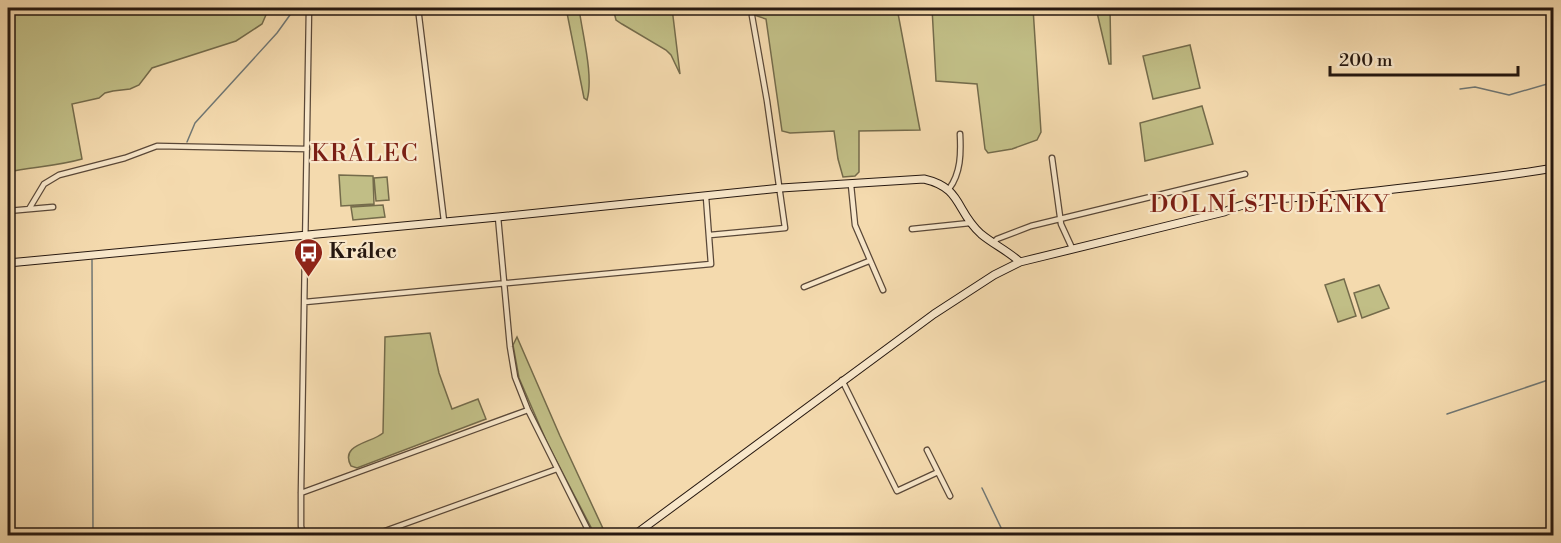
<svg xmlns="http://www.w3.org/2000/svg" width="1561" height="543" font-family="'Libre Bodoni',serif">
	<rect width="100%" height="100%" fill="#f4daae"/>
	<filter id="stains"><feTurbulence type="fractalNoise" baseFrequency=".00333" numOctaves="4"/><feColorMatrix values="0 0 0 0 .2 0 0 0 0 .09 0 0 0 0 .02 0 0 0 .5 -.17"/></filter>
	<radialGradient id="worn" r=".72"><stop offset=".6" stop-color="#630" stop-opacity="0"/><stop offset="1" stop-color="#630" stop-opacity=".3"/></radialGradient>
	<!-- green -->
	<path fill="#c1be86" stroke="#746b4b" stroke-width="1.5" d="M8,8H269L262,24L236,41L152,68L139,85L130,89L113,91L105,93L99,98L72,104L82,159C58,166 32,167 8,172Z
		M566,8H579C582,33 594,76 587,100L584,98Z
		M613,8H672L680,74L671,55L666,50L622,24L616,20Z
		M733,8H897L920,130L859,131V172L855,176L843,177L838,159L834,131L790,133L782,131L766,19Z
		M932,8H1033L1041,132L1037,140L1012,149L988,153L985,149L977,84L936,81Z
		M1096,8H1110L1111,64H1109Z
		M1190,45L1200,88L1153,99L1143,56Z
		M1202,106L1213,144L1145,161L1140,123Z
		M339,175L373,176L374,204L341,206Z
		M387,177L389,200L376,201L374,178Z
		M383,205L385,217L353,220L351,207Z
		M1344,279L1356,316L1338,322L1325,285Z
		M1379,285L1389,308L1362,318L1354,293Z
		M430,333L439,373L452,409L478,399L486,419L357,468L351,466C339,444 372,443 383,433L385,337Z
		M517,337L560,436L606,535H595L548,445L519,378L513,345Z"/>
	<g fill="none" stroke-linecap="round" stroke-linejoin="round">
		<!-- stream -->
		<path stroke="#707774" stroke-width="1.5" d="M1460,89L1475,87L1509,95L1554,82
			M187,142L195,123L277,33L295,8
			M92,260L93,536
			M1447,414L1554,378
			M982,488L1005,536"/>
		<defs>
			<path id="street" d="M418,8L444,221
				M1052,158L1061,224L1072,248
				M851,185L855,225L883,290
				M949,189C961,173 961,153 960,134
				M29,209L44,184L59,175L125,158L157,146L307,149
				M8,211L53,207
				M498,217L510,347L515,377L528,410L591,536
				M912,229L970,223
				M710,235L785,228L767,101L752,16
				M993,243L997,239L1031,226L1245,174
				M804,287L869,261
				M305,302L711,264L706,197
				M842,380L897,491L938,472L950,496
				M927,450L938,472
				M301,493L528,410
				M303,536L301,526V493L309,8
				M371,536L557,469"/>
			<path id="secondary" d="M8,263L498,217L781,188L924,179C963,188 955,211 981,234C993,244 1008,251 1020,262
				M633,536L934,314L994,275L1020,262L1224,212C1260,195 1301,199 1340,195C1412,187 1483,180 1554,168"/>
		</defs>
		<!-- street casing -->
		<use href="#street" stroke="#5a4838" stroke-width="7"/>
		<!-- secondary casing -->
		<use href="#secondary" stroke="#261810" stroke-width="9"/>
		<!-- street -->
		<use href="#street" stroke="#f8e7ca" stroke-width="4.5"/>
		<!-- secondary -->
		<use href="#secondary" stroke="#f8e7ca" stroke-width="7"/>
	</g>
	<!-- icons -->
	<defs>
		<symbol id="bus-pin" viewBox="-11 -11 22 30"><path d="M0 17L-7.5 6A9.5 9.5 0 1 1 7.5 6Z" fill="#8f2418" stroke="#f8e7ca"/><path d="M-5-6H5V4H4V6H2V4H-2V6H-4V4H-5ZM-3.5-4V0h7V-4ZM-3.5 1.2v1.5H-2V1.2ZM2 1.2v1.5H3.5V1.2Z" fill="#fff"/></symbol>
	</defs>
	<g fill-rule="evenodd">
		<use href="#bus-pin" x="292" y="236" width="33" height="45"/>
	</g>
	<g text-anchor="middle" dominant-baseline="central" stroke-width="4.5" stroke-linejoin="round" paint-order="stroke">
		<!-- poi labels -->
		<g font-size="21" font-weight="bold" fill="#261810" stroke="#f8e7ca" text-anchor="start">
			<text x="329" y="252">Králec</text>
		</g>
		<!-- quarter labels -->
		<g font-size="24" letter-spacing="1.5" fill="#7a1f14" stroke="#f8e7ca">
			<text x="365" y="154">KRÁLEC</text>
			<text x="1270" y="205">DOLNÍ STUDÉNKY</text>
		</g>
	</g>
	<!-- margin -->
	<rect width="1561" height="543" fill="none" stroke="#f4daae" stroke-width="30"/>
	<rect x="9" y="9" width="1543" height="525" fill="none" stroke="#261810" stroke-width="3"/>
	<rect x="15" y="15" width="1531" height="513" fill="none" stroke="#261810" stroke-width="1.5"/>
	<!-- scale -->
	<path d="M1330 66v9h188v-9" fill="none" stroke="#261810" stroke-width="3"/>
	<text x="1339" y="66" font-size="18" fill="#261810" stroke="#f8e7ca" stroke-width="4.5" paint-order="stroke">200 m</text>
	<rect width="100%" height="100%" filter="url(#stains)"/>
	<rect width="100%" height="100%" fill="url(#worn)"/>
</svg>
